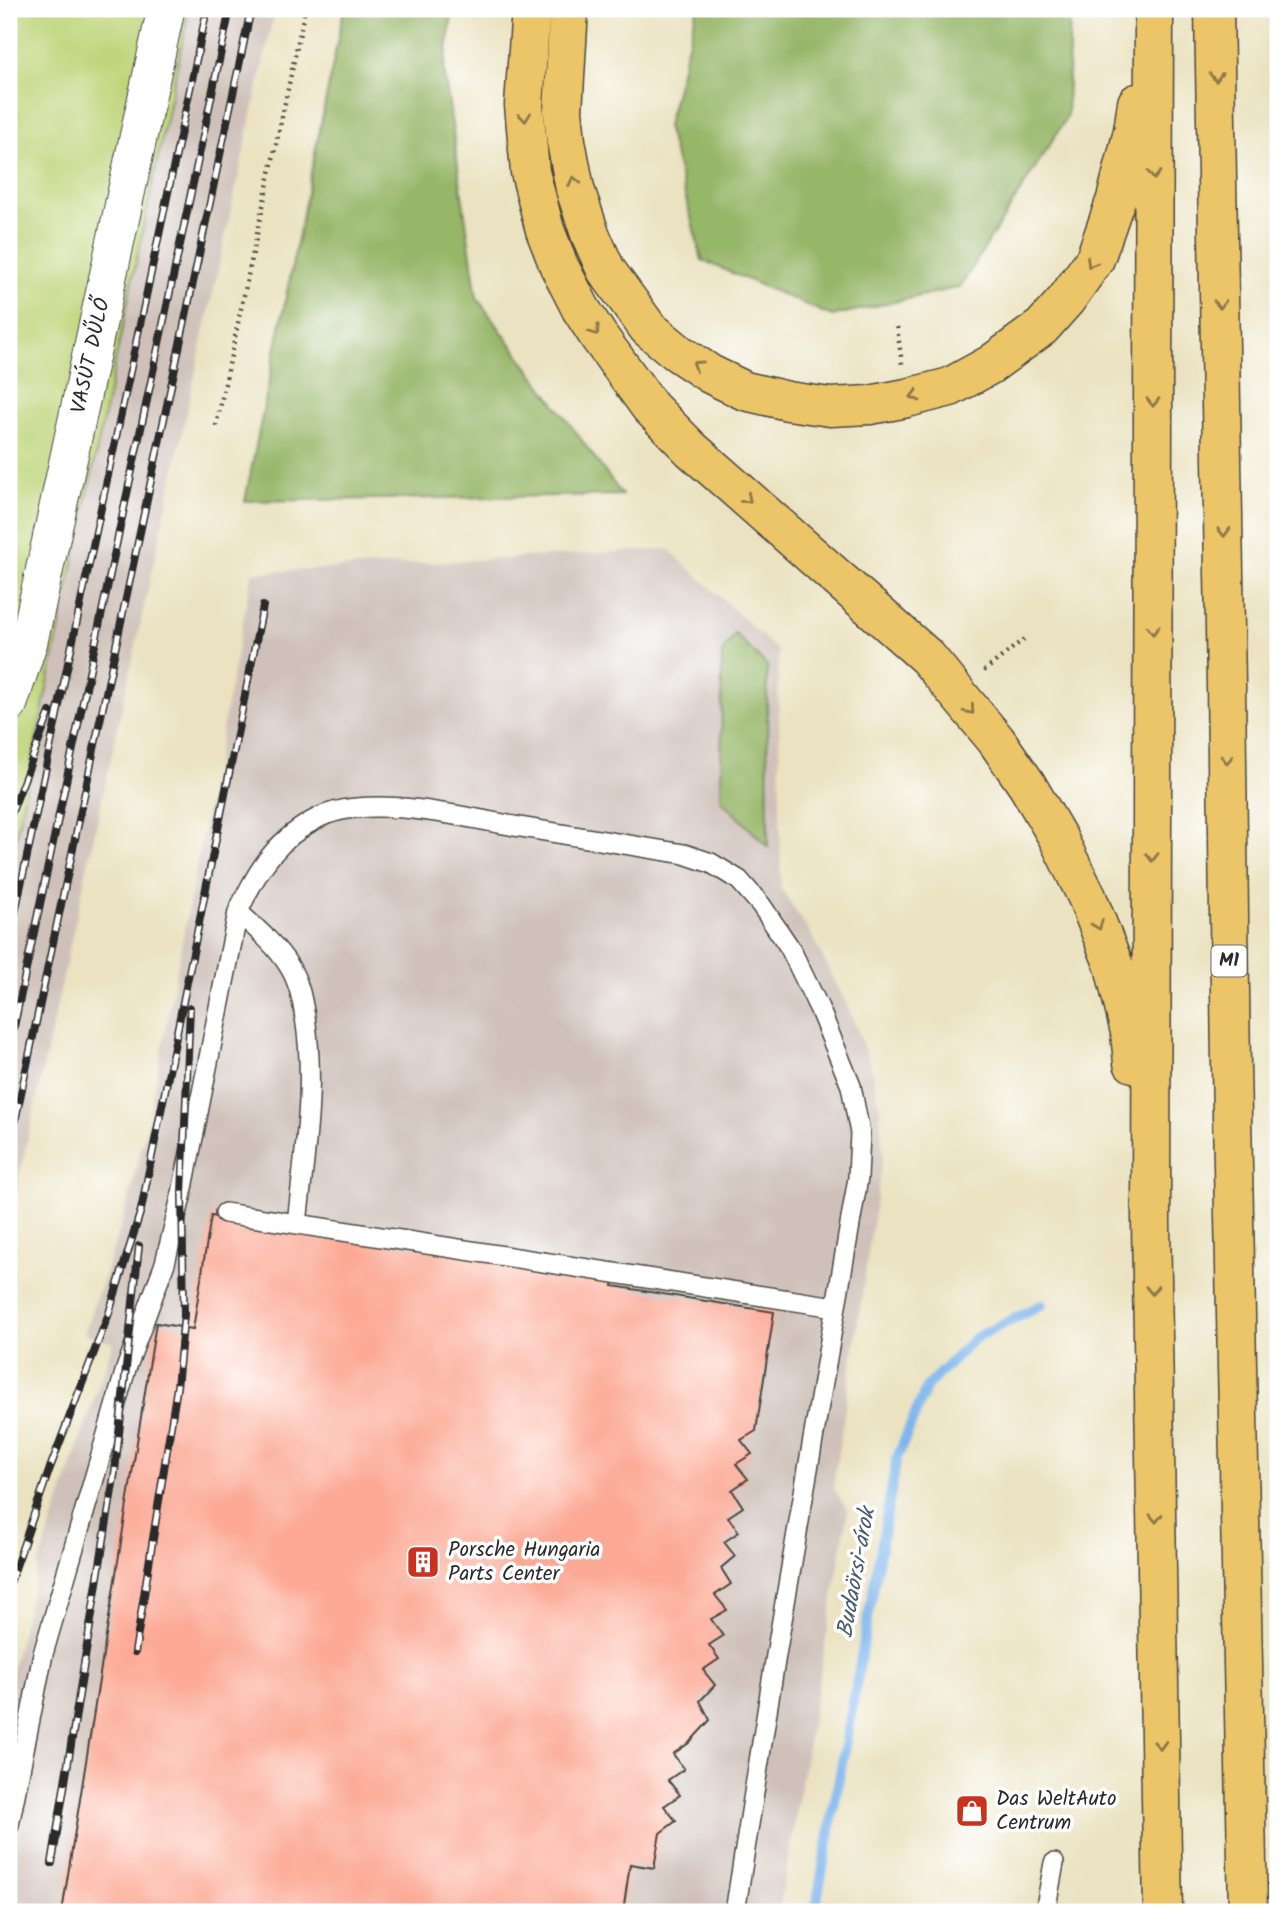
<svg xmlns="http://www.w3.org/2000/svg" width="1287" height="1921" font-family="Kalam,sans-serif">
	<rect width="100%" height="100%" fill="#fff"/>
	<filter id="ink" filterUnits="userSpaceOnUse"><feTurbulence type="fractalNoise" baseFrequency=".0143" numOctaves="2"/><feDisplacementMap in="SourceGraphic" scale="14" xChannelSelector="R" yChannelSelector="G"/><feConvolveMatrix kernelMatrix="1 2 1 2 8 2 1 2 1" color-interpolation-filters="sRGB"/></filter>
	<filter id="wash" filterUnits="userSpaceOnUse"><feTurbulence type="fractalNoise" baseFrequency=".00686" numOctaves="4" result="noise"/><feDisplacementMap in="SourceGraphic" scale="28" xChannelSelector="R" yChannelSelector="G"/><feGaussianBlur stdDeviation="1.57" result="paint"/><feColorMatrix in="noise" values="0 0 0 0 0 0 0 0 0 0 0 0 0 0 0 0 0 1.4 0 .05"/><feComposite in="paint" operator="in"/></filter>
	<g filter="url(#wash)">
		<rect width="100%" height="100%" fill="#eae2c0"/>
		<!-- industrial -->
		<path fill="#cfc1ba" d="M189,9H275L9,1224V870Z
			M669,549L778,651L781,889L811,934L848,1007L870,1063L879,1103L883,1154L833,1487L848,1511L779,1912H9V1682L38,1565L113,1343L84,1333L122,1224L147,1127L252,573Z"/>
		<!-- green -->
		<path fill="#bed478" stroke="#748052" stroke-width="2" d="M9,9H189L9,870Z"/>
		<!-- forest -->
		<path fill="#96b668" stroke="#60704a" stroke-width="2" d="M344,9H453L444,70L477,298L622,495L245,501Z
			M697,9H1070L1067,117L960,287L832,316L702,260L667,126Z
			M735,634L767,666L768,847L721,800L722,653Z"/>
		<g fill="none" stroke-linecap="round" stroke-linejoin="round">
			<!-- stream -->
			<path stroke="#7db5ed" stroke-width="10" d="M815,1912L897,1458L927,1386L975,1338L1042,1305"/>
		</g>
		<g id="blocks">
			<!-- building -->
			<path fill="#fcaa96" d="M211,1216L614,1280L613,1286L774,1312L756,1431L741,1440L752,1454L736,1464L748,1479L732,1490L743,1507L728,1517L739,1532L724,1542L735,1556L721,1568L731,1584L715,1595L727,1610L711,1619L723,1636L709,1645L719,1659L703,1670L715,1685L700,1701L710,1720L689,1743L673,1754L684,1769L668,1780L680,1795L664,1806L676,1821L660,1833L654,1868L630,1864L623,1912H62L156,1323L193,1329Z"/>
		</g>
	</g>
	<g filter="url(#ink)">
		<use href="#blocks" fill-opacity="0" stroke="#484641" stroke-width="2"/>
		<g fill="none" stroke-linecap="round" stroke-linejoin="round">
			<defs>
				<path id="lane" d="M238,912C257,929 276,945 289,966C299,982 302,999 305,1017C316,1086 304,1156 297,1224
					M225,1213L835,1307
					M9,1825L43,1654L126,1369L165,1263L182,1193L238,912C257,870 277,838 320,817C370,793 466,818 520,827C575,836 629,845 684,854L711,863L739,880L761,905L790,948L819,1008L851,1086L860,1133L858,1178L776,1655L735,1912
					M1045,1912L1054,1863"/>
				<g id="street">
					<path id="s1" d="M9,703L29,641L166,9"/>
				</g>
				<path id="highway" d="M531,9L524,105L530,172L545,230L559,266L581,309L599,337L650,407L691,449L927,657L996,740L1027,785L1058,838L1087,897L1114,966L1130,1032L1133,1063
					M569,9L563,111L566,141L575,189L590,234L606,270L648,328L677,352L710,374L745,391L788,401L830,407L870,405L907,398L950,387L990,365L1042,327L1066,300L1095,259L1116,199L1133,131L1137,103
					M1154,9L1151,1222L1163,1912
					M1214,9L1226,685L1231,1066L1248,1912"/>
			</defs>
			<!-- lane casing -->
			<use href="#lane" stroke="#484641" stroke-width="22"/>
			<!-- street casing -->
			<use href="#street" stroke="#484641" stroke-width="39"/>
			<!-- highway casing -->
			<use href="#highway" stroke="#484641" stroke-width="41"/>
			<!-- path -->
			<path stroke="#484641" stroke-width="4.5" stroke-dasharray="2 5" stroke-linecap="butt" d="M897,327L902,364
				M216,426L305,9
				M984,671L1024,639"/>
			<!-- lane -->
			<use href="#lane" stroke="#fff" stroke-width="19"/>
			<!-- street -->
			<use href="#street" stroke="#fff" stroke-width="37"/>
			<!-- highway -->
			<use href="#highway" stroke="#ecc569" stroke-width="38"/>
			<defs>
				<path id="rail" d="M9,819L50,712
					M9,941L207,9
					M9,1050L230,9
					M9,1150L251,9
					M9,1586L50,1468L109,1313L141,1210L263,606
					M135,1652L177,1387L184,1315L182,1193L190,1008
					M52,1863L115,1471L139,1246"/>
			</defs>
			<!-- rail casing -->
			<use href="#rail" stroke="#2b2b2b" stroke-width="8"/>
			<!-- rail -->
			<use href="#rail" stroke="#fff" stroke-width="5" stroke-dasharray="16" stroke-linecap="butt"/>
		</g>
		<!-- one-way arrows -->
		<defs><path id="oneway-chevron" d="M-2-3.5L2.5 0L-2 3.5" fill="none" stroke-width="1.6" stroke-linecap="round" stroke-linejoin="round" transform="scale(1.75)"/></defs>
		<g stroke="#8c784a">
			<use href="#oneway-chevron" transform="translate(1216 77) rotate(89)"/>
			<use href="#oneway-chevron" transform="translate(525 117) rotate(84)"/>
			<use href="#oneway-chevron" transform="translate(1154 175) rotate(90)"/>
			<use href="#oneway-chevron" transform="translate(574 181) rotate(-102)"/>
			<use href="#oneway-chevron" transform="translate(1091 263) rotate(120)"/>
			<use href="#oneway-chevron" transform="translate(1220 304) rotate(89)"/>
			<use href="#oneway-chevron" transform="translate(595 331) rotate(56)"/>
			<use href="#oneway-chevron" transform="translate(697 365) rotate(-146)"/>
			<use href="#oneway-chevron" transform="translate(915 396) rotate(165)"/>
			<use href="#oneway-chevron" transform="translate(1153 402) rotate(90)"/>
			<use href="#oneway-chevron" transform="translate(747 499) rotate(41)"/>
			<use href="#oneway-chevron" transform="translate(1224 532) rotate(89)"/>
			<use href="#oneway-chevron" transform="translate(1153 630) rotate(90)"/>
			<use href="#oneway-chevron" transform="translate(970 710) rotate(50)"/>
			<use href="#oneway-chevron" transform="translate(1227 759) rotate(89)"/>
			<use href="#oneway-chevron" transform="translate(1152 857) rotate(90)"/>
			<use href="#oneway-chevron" transform="translate(1098 925) rotate(69)"/>
			<use href="#oneway-chevron" transform="translate(1152 1290) rotate(89)"/>
			<use href="#oneway-chevron" transform="translate(1156 1518) rotate(89)"/>
			<use href="#oneway-chevron" transform="translate(1160 1745) rotate(89)"/>
		</g>
	</g>
	<!-- icons -->
	<defs>
		<symbol id="building-square" viewBox="-11 -11 22 22"><rect x="-9" y="-9" width="18" height="18" rx="4" fill="#c8321e" stroke="#fff"/><path d="M-4-6H4V6H1V3H-1V6H-4ZM-2.5-4.3h1.7v1.8h-1.7ZM.8-4.3h1.7v1.8H.8ZM-2.5-1h1.7V.8h-1.7ZM.8-1h1.7V.8H.8Z" fill="#fff"/></symbol>
		<symbol id="shop-square" viewBox="-11 -11 22 22"><rect x="-9" y="-9" width="18" height="18" rx="4" fill="#c8321e" stroke="#fff"/><path d="M-5-2.5h2.3a2.7 3.5 0 0 1 5.4 0H5L5.5 6h-11ZM-1.5-2.5h3a1.5 2.3 0 0 0-3 0Z" fill="#fff"/></symbol>
	</defs>
	<g fill-rule="evenodd">
		<use href="#building-square" x="404" y="1543" width="38" height="38"/>
		<use href="#shop-square" x="953" y="1792" width="38" height="38"/>
	</g>
	<g text-anchor="middle" dominant-baseline="central" stroke-width="7" stroke-linejoin="round" paint-order="stroke">
		<!-- shield labels -->
		<rect fill="#fff" stroke="#6b6b6b" stroke-width="2" x="1211.5" y="945.5" width="35" height="31" rx="5"/>
		<g font-size="19" font-weight="bold" fill="#2b2b2b">
			<text x="1229" y="961">M1</text>
		</g>
		<!-- street labels -->
		<g font-size="21" fill="#2b2b2b" stroke="#fff">
			<text stroke="none"><textPath href="#s1" startOffset="357">VASÚT DŰLŐ</textPath></text>
		</g>
		<!-- poi labels -->
		<g font-size="21" fill="#2b2b2b" stroke="#fff" text-anchor="start">
			<text x="448" y="1550">Porsche Hungaria<tspan x="448" dy="24">Parts Center</tspan></text>
			<text x="996" y="1799">Das WeltAuto<tspan x="996" dy="24">Centrum</tspan></text>
		</g>
		<!-- water labels -->
		<g font-size="23" font-style="italic" fill="#485b6f" stroke="#fff">
			<text transform="translate(857 1573) rotate(-80)">Budaörsi-árok</text>
		</g>
	</g>
	<!-- margin -->
	<rect width="1287" height="1921" fill="none" stroke="#fff" stroke-width="35"/>
</svg>
